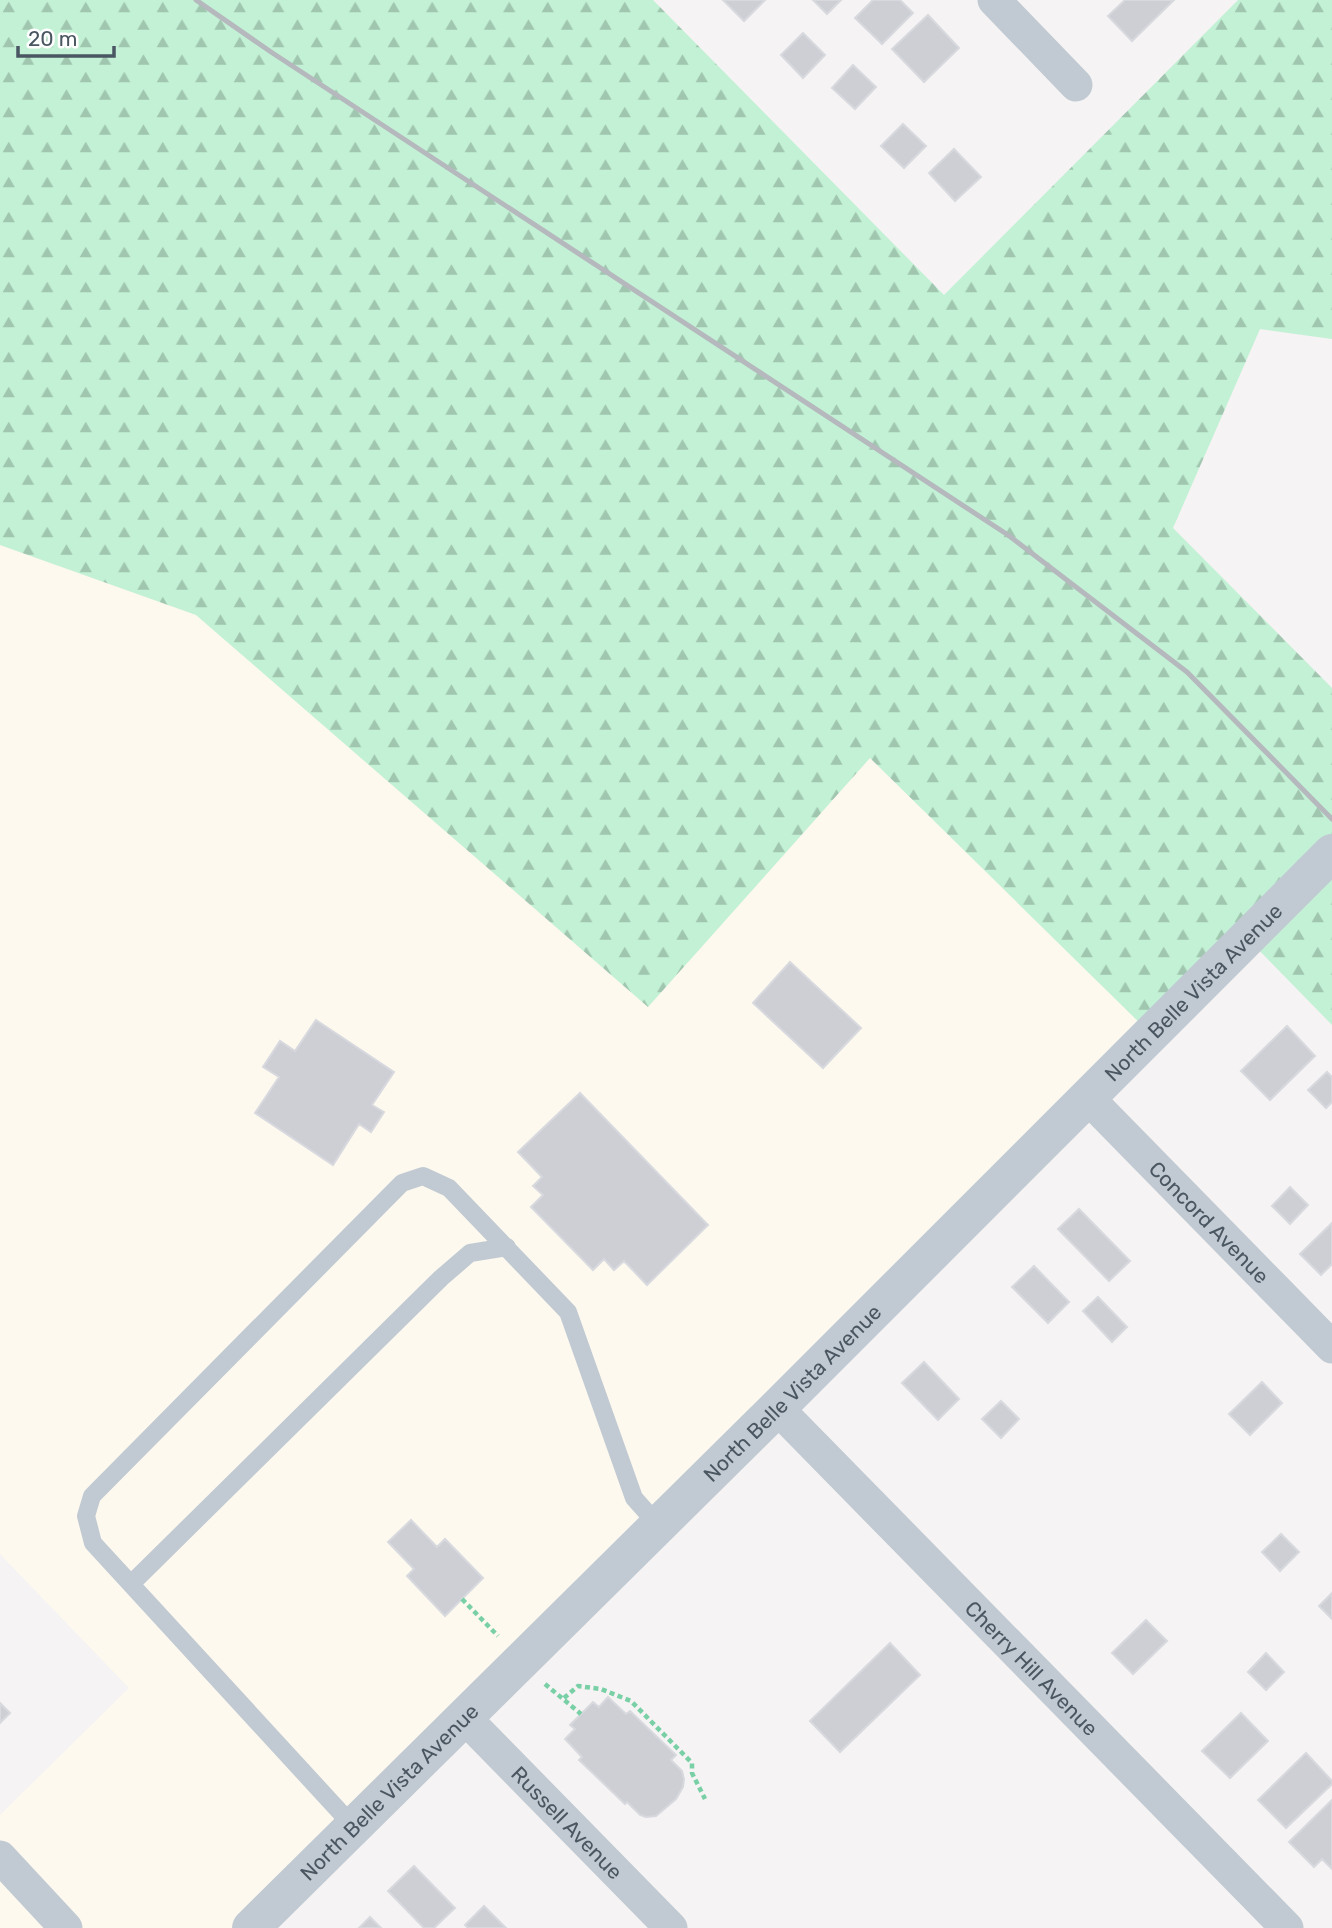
<svg xmlns="http://www.w3.org/2000/svg" width="1332" height="1928" font-family="Rubik,sans-serif">
	<defs>
		<pattern id="forest-firs" width="22" height="20" patternUnits="userSpaceOnUse" patternTransform="scale(1.75)"><rect width="22" height="20" fill="#c3f1d5"/><path d="M5 1l3.5 6h-7zM16 11l3.5 6h-7z" fill="#a0c6b0"/></pattern>
	</defs>
	<rect width="100%" height="100%" fill="#f5f3f3"/>
	<!-- commercial -->
	<path fill="#fdf9ef" d="M0,545L196,615L648,1007L870,758L1151,1034L251,1928H0V1815L129,1688L0,1554Z"/>
	<!-- forest -->
	<path fill="url(#forest-firs)" d="M0,0H653L944,295L1238,0H1332V339L1260,329L1173,528L1332,688V1025L1247,938L1151,1034L870,758L648,1007L196,615L0,545Z"/>
	<!-- building -->
	<path fill="#cdcfd5" stroke="#d7d9de" stroke-width="2" d="M723,0H765L744,21Z
		M813,0H841L827,14Z
		M873,0H900L913,13L882,44L855,18Z
		M1125,0H1174L1132,41L1108,16Z
		M928,15L959,48L924,82L892,49Z
		M803,33L825,55L803,78L781,55Z
		M853,65L876,87L855,109L832,88Z
		M903,124L926,146L904,168L881,146Z
		M954,149L981,177L955,201L929,173Z
		M790,962L861,1028L823,1068L753,1003Z
		M316,1020L394,1072L372,1105L384,1112L371,1132L359,1124L333,1165L255,1113L279,1077L263,1067L280,1041L295,1051Z
		M1287,1026L1315,1056L1270,1100L1241,1071Z
		M1327,1072L1332,1077V1102L1326,1108L1308,1090Z
		M580,1093L708,1225L647,1285L624,1261L614,1270L604,1259L593,1270L531,1207L543,1195L533,1186L542,1177L518,1152Z
		M1290,1187L1308,1205L1290,1224L1272,1206Z
		M1079,1209L1130,1261L1109,1281L1058,1229Z
		M1332,1223V1264L1321,1275L1300,1254Z
		M1034,1266L1069,1302L1048,1323L1012,1287Z
		M1098,1297L1127,1327L1112,1342L1083,1311Z
		M924,1362L959,1399L938,1420L902,1383Z
		M1262,1382L1282,1403L1250,1435L1229,1414Z
		M1001,1401L1019,1419L1001,1438L982,1419Z
		M411,1520L437,1547L445,1539L483,1578L445,1616L407,1576L414,1569L388,1542Z
		M1281,1534L1299,1552L1280,1571L1262,1552Z
		M1332,1593V1619L1319,1606Z
		M1146,1620L1167,1641L1133,1674L1112,1653Z
		M890,1643L920,1675L840,1752L810,1721Z
		M1266,1653L1284,1672L1266,1690L1248,1672Z
		M608,1697L626,1714L630,1711L676,1755L671,1760L682,1771L684,1779L683,1787L676,1799L656,1816L646,1817L640,1815L627,1802L625,1804L579,1760L582,1757L565,1739L575,1729L570,1725L593,1702L599,1707Z
		M0,1703L10,1713L0,1723Z
		M1241,1713L1268,1741L1230,1778L1202,1751Z
		M1306,1753L1332,1781V1784L1286,1828L1258,1800Z
		M1332,1800V1869L1322,1859L1314,1867L1289,1842Z
		M414,1866L455,1908L434,1928H424L388,1891Z
		M484,1906L506,1928H468L465,1925Z
		M370,1917L381,1928H359Z"/>
	<g fill="none" stroke-linecap="round" stroke-linejoin="round">
		<!-- path -->
		<path stroke="#7ad0a6" stroke-width="4.5" stroke-dasharray="5 3.5" stroke-linecap="butt" d="M462,1599L498,1636
			M545,1684L581,1714
			M564,1698L578,1686L601,1689L631,1701L692,1763V1773L705,1799"/>
		<!-- service -->
		<path stroke="#c1cad2" stroke-width="18" d="M131,1584L441,1278L470,1253L507,1247
			M353,1826L93,1543L86,1516L92,1496L402,1183L423,1176L449,1188L568,1312L634,1498L658,1525"/>
		<!-- minor -->
		<g stroke="#c1cad2" stroke-width="33">
			<path d="M994,0L1076,85"/>
			<path id="s1" d="M1087,1097L1332,1347"/>
			<path id="s2" d="M777,1408L1287,1928"/>
			<path id="s3" d="M463,1716L671,1928"/>
			<path d="M0,1857L66,1928"/>
		</g>
		<!-- tertiary -->
		<path stroke="#c1cad2" stroke-width="38" id="s4" d="M251,1928L777,1408L1332,853"/>
		<!-- rail -->
		<path stroke="#b5b8bd" stroke-width="5" d="M196,0L271,52L1008,535L1187,672L1332,819"/>
	</g>
	<g text-anchor="middle" dominant-baseline="central" stroke-width="7" stroke-linejoin="round" paint-order="stroke">
		<!-- street labels -->
		<g font-size="21" fill="#4a5661" stroke="#fff">
			<text stroke="none"><textPath href="#s4" startOffset="1328">North Belle Vista Avenue</textPath></text>
			<text stroke="none"><textPath href="#s1" startOffset="175">Concord Avenue</textPath></text>
			<text stroke="none"><textPath href="#s4" startOffset="761">North Belle Vista Avenue</textPath></text>
			<text stroke="none"><textPath href="#s2" startOffset="364">Cherry Hill Avenue</textPath></text>
			<text stroke="none"><textPath href="#s4" startOffset="194">North Belle Vista Avenue</textPath></text>
			<text stroke="none"><textPath href="#s3" startOffset="149">Russell Avenue</textPath></text>
		</g>
	</g>
	<!-- scale -->
	<path d="M18 46v10h96v-10" fill="none" stroke="#4a5661" stroke-width="3.5"/>
	<text x="28" y="46" font-size="21" fill="#4a5661" stroke="#ffffff" stroke-width="5" paint-order="stroke">20 m</text>
</svg>
